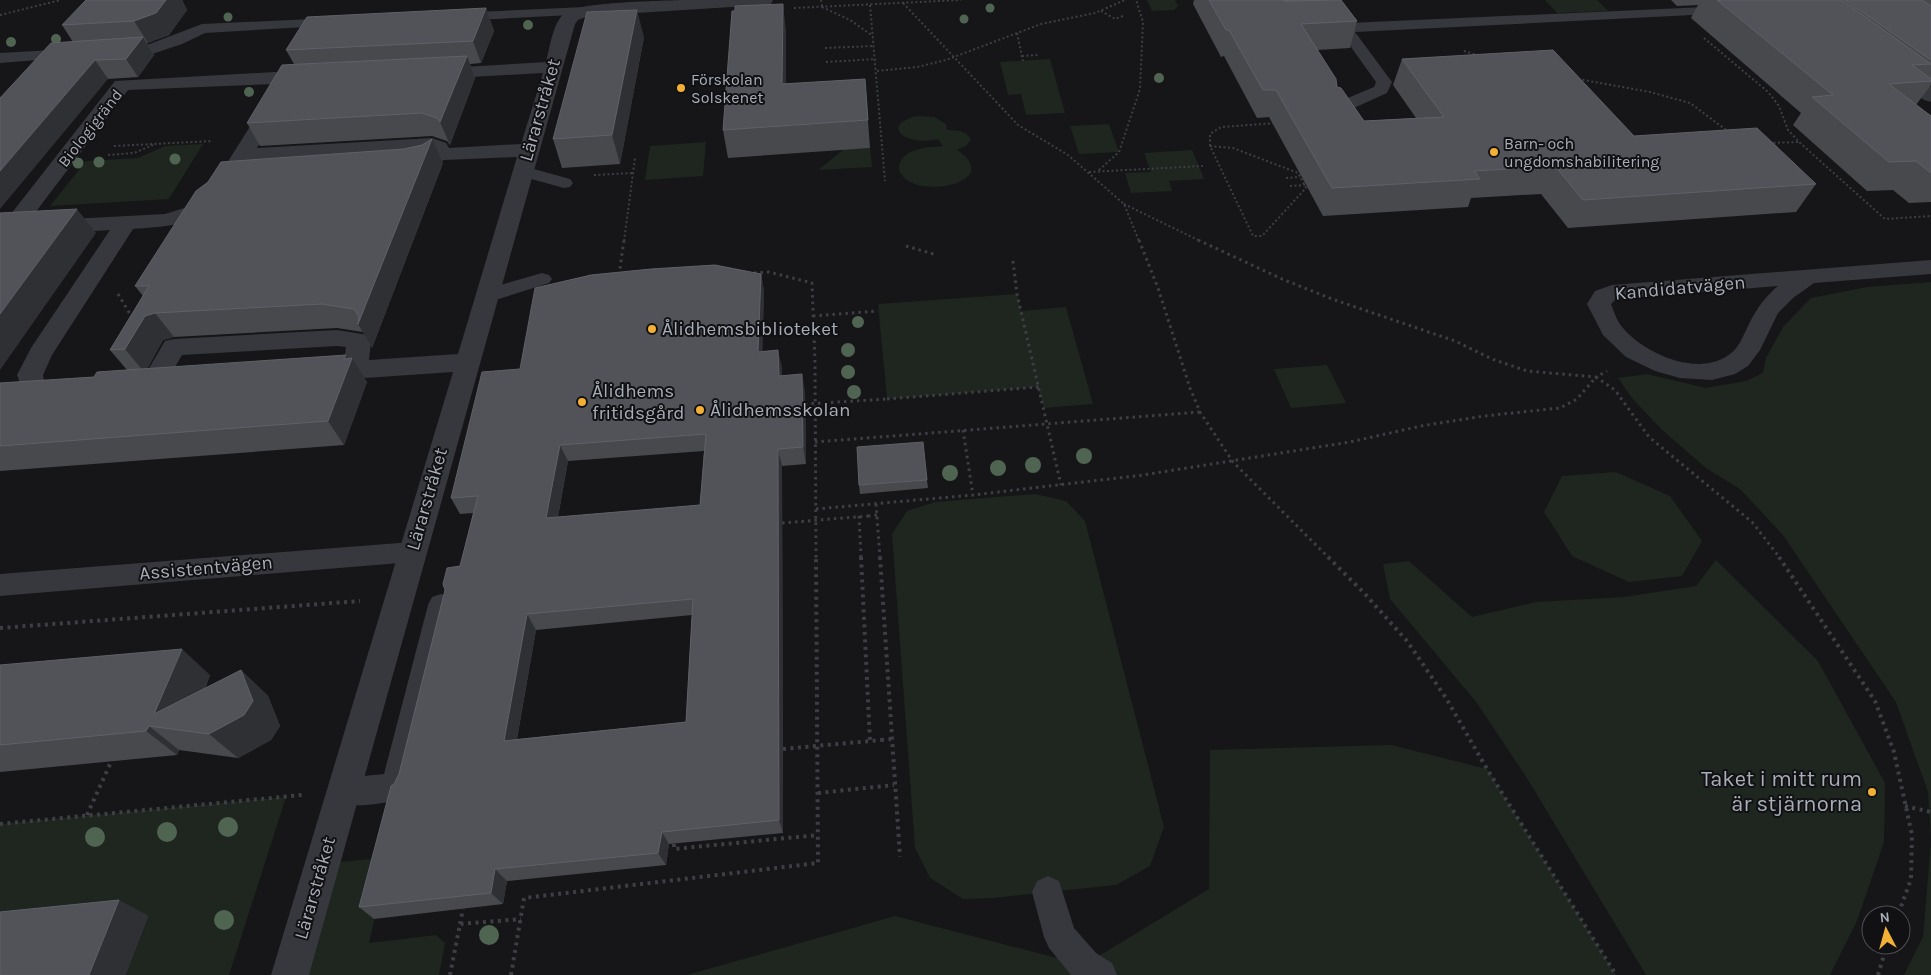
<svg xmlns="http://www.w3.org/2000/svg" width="1931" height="975" font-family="Karla,sans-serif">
	<rect width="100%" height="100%" fill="#161618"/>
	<!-- green -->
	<path fill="#1e261f" d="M1147,0H1175L1178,6L1174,10L1152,11Z
		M1545,0H1597L1608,11L1557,13Z
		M1050,59L1065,113L1026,115L1021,94L1008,95L1000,62Z
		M916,116L934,117L946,124L947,130C958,130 964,130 971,139L967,145L957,150C1000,178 937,196 910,182C905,179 899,174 899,168C900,148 929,147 943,146L938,139C909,147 878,127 916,116Z
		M1109,124L1119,152L1079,154L1070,126Z
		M706,142L703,176L645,180L650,146Z
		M203,144L169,199L50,206L86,161L138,158L165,146Z
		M870,148L872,167L818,170L844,149Z
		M1192,150L1204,179L1169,181L1172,191L1131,193L1125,173L1151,172L1144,153Z
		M1931,282V836L1928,792L1896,702L1783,535L1740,489L1706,468L1661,429L1632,398L1618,378L1647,374L1706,388L1746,381L1763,373L1766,358L1783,327L1811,298L1867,287Z
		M1017,294L1021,311L1066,307L1093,404L1044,408L1038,387L887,399L878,304Z
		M1327,365L1346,403L1291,408L1274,369Z
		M1616,472L1670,496L1702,541L1682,576L1629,582L1572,556L1544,512L1562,476Z
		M1035,494L1066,501L1085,521L1164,827L1150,866L1116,885L993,898L963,899L930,878L915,848L892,534L907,511L935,502Z
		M1716,560L1818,661L1885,783L1884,842L1857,921L1830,975H1646L1525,775L1477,703L1390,599L1383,564L1409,561L1472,617L1536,602L1624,597L1696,586Z
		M1391,745L1487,769L1616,975H687L895,916L1084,965L1209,889L1210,750Z
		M286,797L229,975H126L149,917L0,931V824Z
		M1931,841V975H1904L1923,937Z
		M389,857L369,943L436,935L445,943L439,975H290L322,864Z"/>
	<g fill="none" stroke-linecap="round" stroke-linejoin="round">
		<!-- path-far2 -->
		<path stroke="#3d3f44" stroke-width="2" stroke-dasharray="2 2.5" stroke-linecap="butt" d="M821,0L822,7
			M903,3L1018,125L1068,155L1124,204L1139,241
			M870,5L885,181
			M822,7L850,20L873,36
			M794,8L961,0
			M1101,11L1115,19L1123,16
			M0,15L61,0
			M1017,33L1023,61
			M1704,38L1768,92L1779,106L1788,130L1799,142L1885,219L1931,216
			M825,48L874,46
			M1464,51L1477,55
			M1022,56L1039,55
			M826,62L876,59
			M877,71L917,67L946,60L1041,24L1095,13L1125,0
			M1578,79L1650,92L1690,103L1729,132
			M1769,143L1798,142
			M114,146L213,141
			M1210,146L1233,148L1298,173L1306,188L1262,236H1253Z
			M1210,146V134L1221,127L1277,123
			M108,155L134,153L153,145
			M1099,170L1119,152L1140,89L1143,22L1136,0
			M1089,172L1203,166
			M594,175L633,173
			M1286,178L1300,177
			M1290,186L1305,185
			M1124,204L1200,241
			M624,241L635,158"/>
		<!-- path-far1 -->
		<path stroke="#3d3f44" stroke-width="3" stroke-dasharray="2.5 4" stroke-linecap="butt" d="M1139,240L1158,288L1190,388L1200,412L1233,462L1329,558
			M1198,240L1282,279L1332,299L1455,341L1492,359L1527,371L1596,377L1607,371
			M906,246L937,255
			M1013,261L1017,294L1061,485
			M754,273L769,272L812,283L815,362L816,558
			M619,275L624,240
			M118,294L133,319
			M813,316L878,311
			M887,399L1039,387
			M963,430L973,495
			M815,442L1200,412
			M876,504L880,558
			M816,509L973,495L1143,475L1350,442L1421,426L1484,416L1560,408L1577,399L1596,377L1615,390L1649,437L1752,522L1780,558
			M859,516L861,558
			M868,516L877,515"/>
		<!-- path -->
		<path stroke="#3d3f44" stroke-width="4" stroke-dasharray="3 4.5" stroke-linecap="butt" d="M861,557L870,741
			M880,557L900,857
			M1328,557L1364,593L1407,641L1446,698L1487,769L1616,975
			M1779,557L1875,701L1894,752L1912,835L1911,879L1898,915
			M0,628L360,601
			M881,740L891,739
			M818,793L894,785
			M1905,806L1931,812
			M87,815L111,762
			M0,824L302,795
			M674,844V849L818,835
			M460,924L463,909
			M450,975L460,924L521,919
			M511,975L524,898L818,863L816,557
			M1878,975L1887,945"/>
		<!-- service -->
		<path fill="#37383d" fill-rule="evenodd" d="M1727,6L1732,7L1734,10L1732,13L1355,32L1392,82L1387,93L1343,113H1331L1329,109L1331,105L1374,87L1376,82L1331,19L1333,16H1343L1349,23Z
			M585,7L590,8L592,11L590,14L457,21L452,20L450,17L452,14L457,13Z
			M334,18L339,19L341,22L339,25L205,33L182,44L149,55H114L111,52L114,49L147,45L202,24Z
			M71,49L76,51L79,54L76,57L0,63V53Z
			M523,166L570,179L573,183L570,187L564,188L517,175L514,171L517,167Z
			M542,273L549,275L552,279L549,283L486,303L479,301L476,296L479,291Z
			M412,542L421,545L424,552L421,559L412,562L0,596V574Z
			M441,594L450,597L454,605L410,787L405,797C387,804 350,809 333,802L328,792L333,782L343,778L384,774L428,605L432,597Z
			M1048,876L1059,881L1074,928L1096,953L1112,963L1117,975H1071L1049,948L1044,937L1032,892L1037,881Z"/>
		<!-- minor -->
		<path fill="#37383d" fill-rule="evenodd" d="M682,0H773L771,4L765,5L588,16L578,20L575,24L309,975H271L453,372L321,381L312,378L309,372L312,366L344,362L346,347L337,346L182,355L163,388L154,391L145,388L141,382L165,341L174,339L337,330L368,335L371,341L369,360L458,354L517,157L444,160L432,167L425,169L406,172L399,170L396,166L399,162L419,158L429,150L250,161C241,176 232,195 219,207C200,225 158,227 133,229L52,355L43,375L44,380H64L73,383L77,389L73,395C55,400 41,397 24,392L17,375L31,348L110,230L52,234L44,232L41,227L44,222L52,220L165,214L191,206L205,198L266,101L273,99L280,101L283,105L257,148L432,138L446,143L449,148L521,144L543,73L435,79L429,77L426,73L429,69L546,62C550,47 553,21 566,12C582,2 660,1 682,0Z
			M1896,66L1902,67L1931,87V102L1924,100L1890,75L1887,71L1890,67Z
			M275,72C290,76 304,72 319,75L321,79L319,83C304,87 289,87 275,84L128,90L19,234L8,245L0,247V228L115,81Z
			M1931,260V274L1814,283L1793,298L1778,313L1760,350L1748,366L1735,374L1712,380L1680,378L1655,371L1626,357L1603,335L1587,304L1595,291L1612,285ZM1778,286C1766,296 1757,308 1750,322C1744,333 1740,347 1730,354C1699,378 1645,354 1623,328C1617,321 1614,312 1611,304L1616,299Z"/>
		<!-- path-bridge-far1 -->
		<path stroke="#3d3f44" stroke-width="3" stroke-dasharray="2.5 4" stroke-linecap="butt" d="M805,404L887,399
			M782,523L868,516"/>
		<!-- path-bridge -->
		<path stroke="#3d3f44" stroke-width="4" stroke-dasharray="3 4.5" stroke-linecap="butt" d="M783,749L881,740"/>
	</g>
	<!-- trees -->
	<g fill="#506452">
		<circle cx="990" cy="8" r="4.5"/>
		<circle cx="228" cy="17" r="4.5"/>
		<circle cx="964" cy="19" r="4.5"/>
		<circle cx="528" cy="25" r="5"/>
		<circle cx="56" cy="39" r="5"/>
		<circle cx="11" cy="42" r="5"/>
		<circle cx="1159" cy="78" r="5"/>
		<circle cx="249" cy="92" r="5"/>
		<circle cx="175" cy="159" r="5.5"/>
		<circle cx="99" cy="162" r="5.5"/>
		<circle cx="78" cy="163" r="5.5"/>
		<circle cx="858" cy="322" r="6"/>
		<circle cx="848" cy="350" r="7"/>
		<circle cx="848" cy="372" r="7"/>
		<circle cx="854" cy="392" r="7"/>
		<circle cx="1084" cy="456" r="8"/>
		<circle cx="1033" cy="465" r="8"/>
		<circle cx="998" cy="468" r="8"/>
		<circle cx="950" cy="473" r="8"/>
		<circle cx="228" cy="827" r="10"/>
		<circle cx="167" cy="832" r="10"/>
		<circle cx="95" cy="837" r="10"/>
		<circle cx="224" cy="920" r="10"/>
		<circle cx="489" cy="935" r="10"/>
	</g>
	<!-- wall -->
	<path fill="#47494d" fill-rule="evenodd" d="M182,0L187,10L169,35L147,43L154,55L138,77L108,79L73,42L62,25Z
		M1194,0H1341L1357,21L1350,48L1317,50L1337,87L1364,121L1416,118L1393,85L1402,59L1634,136L1816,184L1796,212L1568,228L1541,194L1471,198L1468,207L1323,216L1269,117L1257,118L1224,56L1221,57L1193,4Z
		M1671,0H1931V85L1916,105L1931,116V202L1909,203L1893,190L1867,191L1793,125L1801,113L1691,18L1698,5L1677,6Z
		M486,8L494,31L481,63L470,64L475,78L450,145L447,141L432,136L260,146L247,123L294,64L286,50Z
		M786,30V84L865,79L870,148L728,158L723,130Z
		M644,37L620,164L562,168L553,139Z
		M443,163L372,348L363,332L337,328L174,337L163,340L147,369L348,359L367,382L344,445L0,471V383L94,377L127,370L110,350L143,296L135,286Z
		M761,274L764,291L762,351L782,367V376L805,391L806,464L782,466L783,833L669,844L666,865L507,881L503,904L374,919L359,907L394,784L399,774L460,566L473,513L460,514L451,498L520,369ZM704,451L700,505L558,517L568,461ZM692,615L686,722L517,739L536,630Z
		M927,480L928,488L860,494L859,485Z
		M0,665L210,675L205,689L241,670L268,696L280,726L271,740L238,758L179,750L177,755L0,772Z"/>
	<!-- shaded-wall -->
	<path fill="#2f3033" d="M166,0H182L187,10L169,35L148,43L134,21Z
		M783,4L786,30V111L782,84Z
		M486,8L494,31L481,63L473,41Z
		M637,10L644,37L620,164L612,135Z
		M143,37L154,55L138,77L126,59Z
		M467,56L475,78L450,145L440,122Z
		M95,60L108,79L0,209V171Z
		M432,139L443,163L372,348L358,324Z
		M77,209L96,233L0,370V314Z
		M761,274L764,291L762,369L758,352Z
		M155,313L174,337L163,340L145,373L125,349L145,316Z
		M778,350L782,367V393L779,376Z
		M346,355L351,363L352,358L367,382L344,445L328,421Z
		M802,374L805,391L806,464L803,447Z
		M560,445L568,461L555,534L546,518Z
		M778,449L782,466L783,833L779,820Z
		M527,614L536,630L514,755L504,741Z
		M182,649L210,675L187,731L154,714Z
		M241,670L268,696L280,726L271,740L238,758L209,734Z
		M149,726L179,750L177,755L146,731Z
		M662,832L669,844L666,865L658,853Z
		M495,869L507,881L503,904L491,893Z
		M119,900L149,916L126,975H89Z"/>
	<!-- building -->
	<path fill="#525359" stroke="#5f6168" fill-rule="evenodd" d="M86,0H166L156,13L134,21L62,25Z
		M1209,0H1283V1L1341,0L1357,21L1301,24L1336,79L1337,87L1341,88L1364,121L1444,117L1402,59L1553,50L1634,136L1757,128L1816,184L1583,200L1555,166L1474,171L1480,179L1332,188L1276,90H1263L1229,30H1226Z
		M1284,0H1324L1285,1Z
		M1717,0H1842L1931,64L1912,65L1931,79V81L1889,84L1931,116V173L1916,161L1889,162L1812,97L1833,95Z
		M1845,0H1922L1931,6V60Z
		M783,4L782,84L865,79L868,120L723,130L732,11H735V6Z
		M486,8L473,41L286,50L307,17Z
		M637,10L612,135L553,139L587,12Z
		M143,37L126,59L95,60L0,171V98L51,43Z
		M467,56L440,122L437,118L422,113L247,123L282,65Z
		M432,139L358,324L359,316L354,309L322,304L155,313L145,316L125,349L110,350L149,286H135L196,191L208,182L221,162L404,149L422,145Z
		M77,209L0,314V213Z
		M715,265L761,274L758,352L778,350L779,376L802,374L803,447L778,449L779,820L662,832L658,853L495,869L491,893L359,907L391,786L394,784L399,774L445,590L443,584L447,568L460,566L478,496L451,498L482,372L520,369L535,288L591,275L651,269ZM706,434L700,505L546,518L560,445ZM693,599L686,722L504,741L527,614Z
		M346,355L344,359L352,358L328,421L0,446V383L94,377L97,372Z
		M923,442L927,480L859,485L857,447Z
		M182,649L154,714L241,670L253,701L244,715L209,734L149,726L146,731L0,745V665Z
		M119,900L89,975H0V912Z"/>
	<!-- markers -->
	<g fill="#f2b134" stroke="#111113" stroke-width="2">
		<circle cx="681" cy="88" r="5"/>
		<circle cx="1494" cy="152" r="5"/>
		<circle cx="652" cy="329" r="5"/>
		<circle cx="582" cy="402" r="5"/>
		<circle cx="700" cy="410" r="5"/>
		<circle cx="1872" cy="792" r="5"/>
	</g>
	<g text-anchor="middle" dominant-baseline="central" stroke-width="4" stroke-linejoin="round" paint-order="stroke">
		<!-- far-poi labels -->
		<g font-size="16" fill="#a8adb8" stroke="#111113" text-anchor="start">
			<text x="691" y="79">Förskolan<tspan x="691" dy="18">Solskenet</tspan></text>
			<text x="1504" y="143">Barn- och<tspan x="1504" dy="18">ungdomshabilitering</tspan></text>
		</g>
		<!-- far-street labels -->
		<g font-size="16" fill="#a8adb8" stroke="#111113">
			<text transform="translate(90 128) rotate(-52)">Biologigränd</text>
		</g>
		<!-- street labels -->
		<g font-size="19" fill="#a8adb8" stroke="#111113">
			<text transform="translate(540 110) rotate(-74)">Lärarstråket</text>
			<text transform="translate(1680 288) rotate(-5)">Kandidatvägen</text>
			<text transform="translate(427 499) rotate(-74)">Lärarstråket</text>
			<text transform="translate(206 568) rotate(-5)">Assistentvägen</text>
			<text transform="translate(315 888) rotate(-74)">Lärarstråket</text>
		</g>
		<!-- poi labels -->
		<g font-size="19" fill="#a8adb8" stroke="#111113" text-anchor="start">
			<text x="662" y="329">Ålidhemsbiblioteket</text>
			<text x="592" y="391">Ålidhems<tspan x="592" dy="22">fritidsgård</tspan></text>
			<text x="710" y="410">Ålidhemsskolan</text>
		</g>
		<!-- near-poi labels -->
		<g font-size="22" fill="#a8adb8" stroke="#111113" text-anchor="end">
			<text x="1862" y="779">Taket i mitt rum<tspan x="1862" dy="25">är stjärnorna</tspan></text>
		</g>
	</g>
	<!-- north arrow -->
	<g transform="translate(1886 930) rotate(354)"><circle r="24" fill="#111113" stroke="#4d4f55"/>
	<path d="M0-4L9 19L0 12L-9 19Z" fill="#f2b134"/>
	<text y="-8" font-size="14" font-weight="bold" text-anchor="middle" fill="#a8adb8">N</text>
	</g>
</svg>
